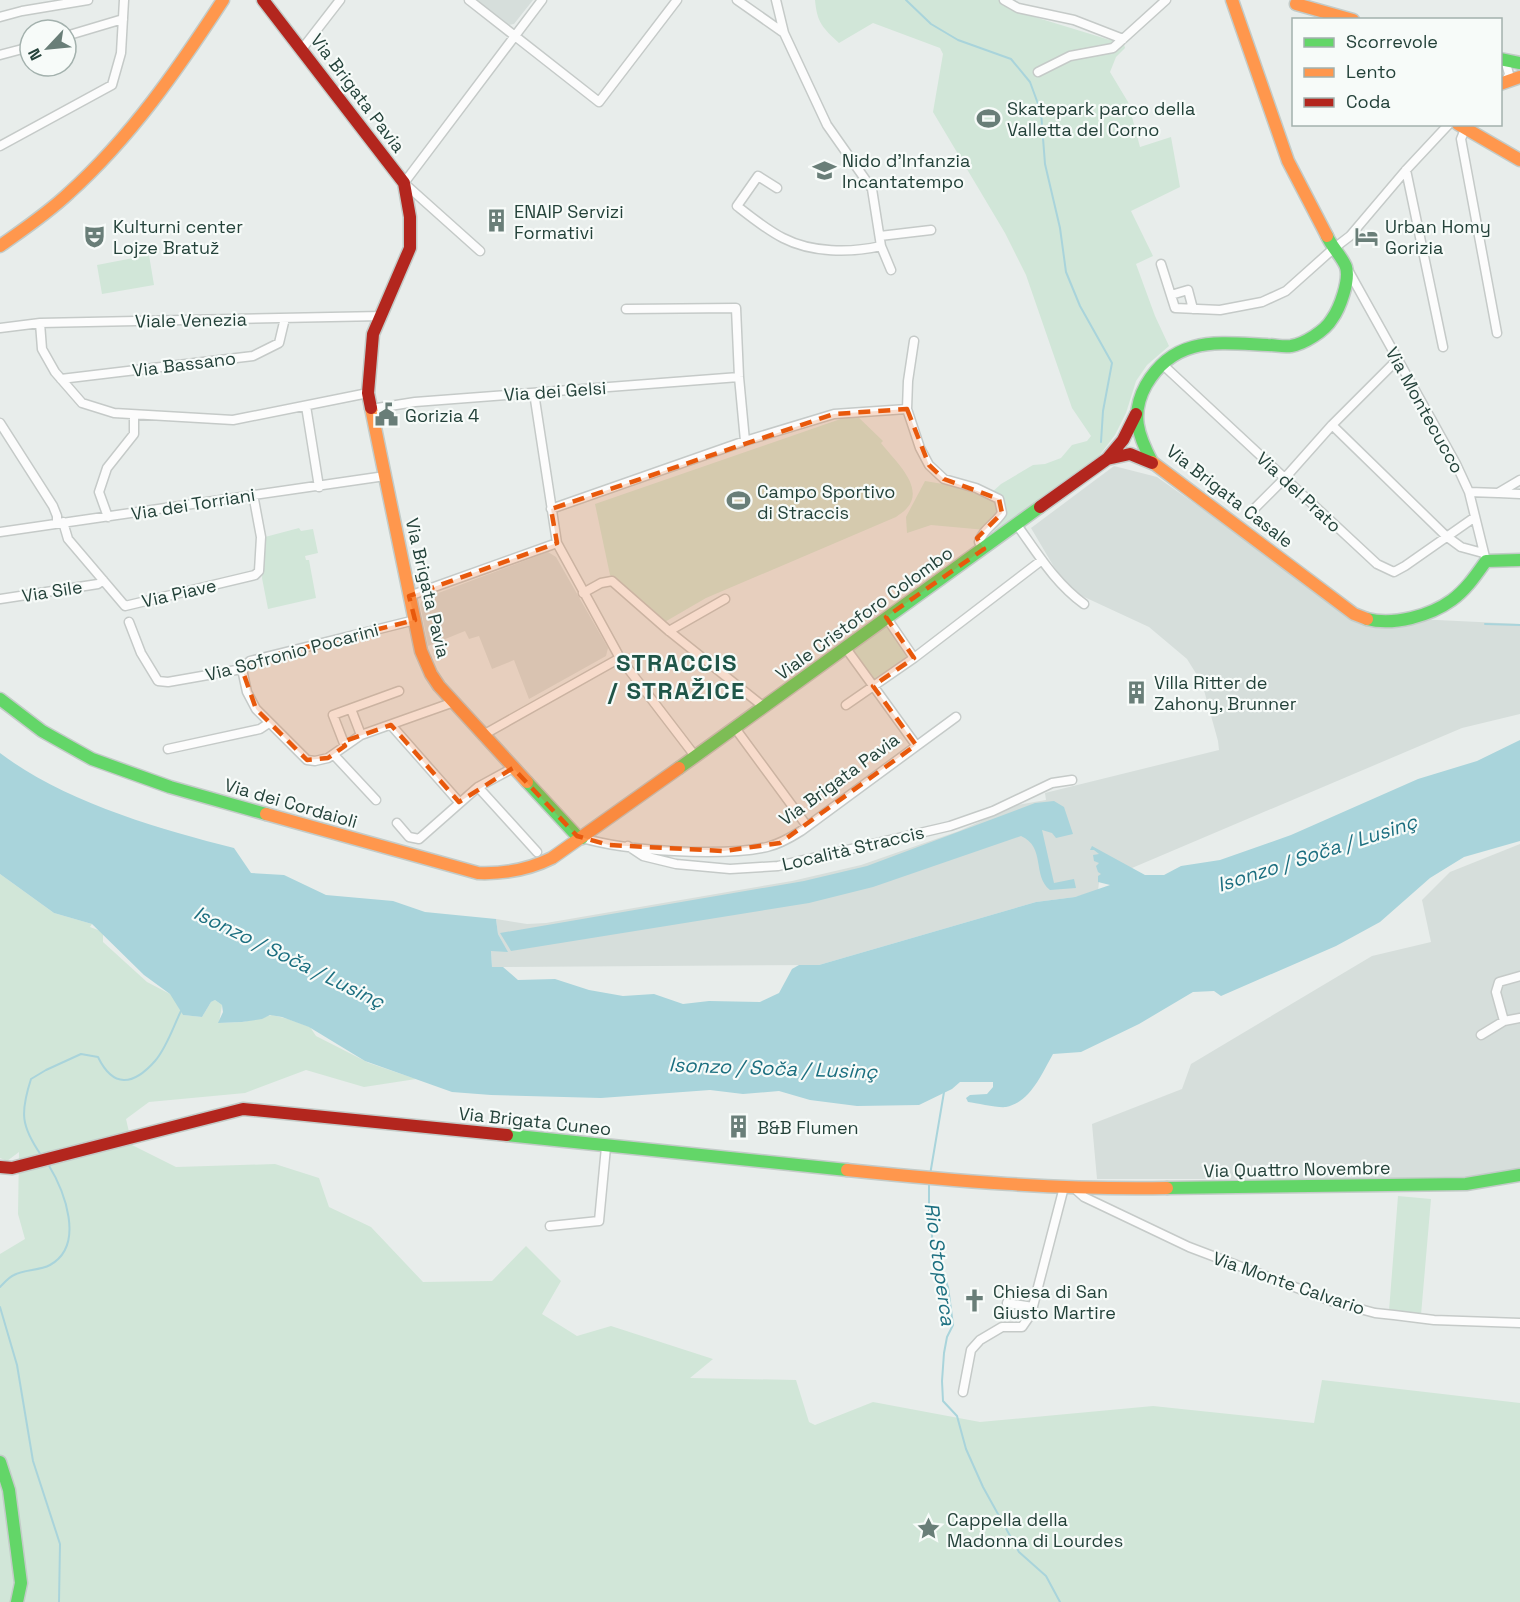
<svg xmlns="http://www.w3.org/2000/svg" width="1520" height="1602" font-family="'Space Grotesk',sans-serif">
	<rect width="100%" height="100%" fill="#e8edeb"/>
	<!-- built -->
	<path fill="#d6dedb" d="M477,0H533L514,24L508,25Z
		M1114,466L1157,477L1354,616L1520,624V714L1462,728L1099,882L1098,891L1075,897L1036,902L819,965L492,967L491,951H507L498,934L496,919L527,924L546,923L792,881L861,865L959,831L1017,805L1046,800L1045,793L1219,750L1218,741L1202,683L1187,659L1149,627L1067,589L1031,528Z
		M548,552L556,557L608,648L606,656L529,699L514,660L492,669L479,636L469,639L465,631L428,646L420,604L425,598Z
		M1520,844V1170L1466,1179H1097L1092,1124L1182,1089L1191,1064L1372,956L1431,942L1422,900L1450,872Z"/>
	<!-- green -->
	<path fill="#d1e6d8" d="M815,0H999L1009,9L1110,40L1123,41L1125,48L1116,57L1110,72L1128,102L1140,147L1171,137L1180,187L1131,211L1153,256L1136,264L1155,316L1169,346L1147,365L1136,381L1126,413L1115,435L1096,460L997,531L931,525L907,533L906,517L925,481L955,486L973,493L989,495L1001,484L1033,465L1045,464L1061,458L1072,445L1087,441L1091,436L1072,408L1026,275L1005,233L933,112L943,54L940,48L873,23L839,43C823,28 817,23 815,0Z
		M149,255L154,285L102,294L97,265Z
		M855,414L883,441L881,443C893,459 926,487 907,508C904,512 899,514 896,517L706,598L663,623L610,575L595,504Z
		M299,528L301,531L313,529L318,553L305,556L306,560H309L316,598L268,609L262,578L265,537Z
		M886,617L914,658L873,686L845,647Z
		M0,874L54,913L92,924L90,927L103,932V942L147,982L172,995L183,1015L202,1017L211,1002L215,1000L222,1005L219,1023L243,1022L272,1015L288,1019L310,1027L316,1036L369,1063L416,1079L364,1087L306,1070L245,1093L149,1102L126,1119L132,1145L176,1167L275,1164L319,1178L329,1207L371,1227L423,1282L492,1281L526,1246L561,1281L542,1314L577,1336L611,1326L713,1359L690,1378L796,1380L809,1422L815,1425L873,1402L980,1422L1153,1406L1314,1423L1322,1380L1520,1403V1602H0V1254L25,1239L18,1214L19,1152L7,1161L0,1158Z
		M1398,1196L1431,1199L1421,1315L1389,1311Z"/>
	<!-- water -->
	<path fill="#a9d4db" d="M1520,740V841L1464,857L1430,878L1380,922L1336,946L1221,996L1214,991L1193,992L1139,1024L1081,1052L1053,1054C1042,1073 1031,1102 1006,1107C997,1108 977,1103 968,1102L966,1098L970,1095L987,1094L993,1087V1082H960L952,1089L919,1105L857,1106L810,1100L779,1091L743,1094L710,1090L601,1098L491,1095L452,1092L365,1061L309,1027L282,1017L270,1015L262,1019L242,1022L218,1023L223,1012L222,1005L215,1000L211,1002L202,1017L183,1015L170,994L144,975L92,924L54,913L0,874V753C63,801 158,829 234,848L251,873L284,875L326,895L393,901L425,912L496,919L498,934L508,952L491,951L492,967H503L518,980L555,979L589,990L623,996L654,994L683,1004L709,1001L760,1002L779,993L792,969L799,965H819L1036,902L1075,897L1110,885L1098,882V876L1101,874L1098,872L1096,866L1099,863L1094,861L1093,855L1099,854L1094,850H1090L1092,846L1145,875H1164L1181,866L1220,860L1291,835L1418,779L1477,761Z
		M1054,801L1064,807L1073,834L1056,838L1052,833L1042,830L1054,883L1074,879L1076,888L1050,890C1032,876 1046,847 1021,836L873,887L809,903L511,951L500,933L804,881L867,866L1035,803Z"/>
	<g fill="none" stroke-linecap="round" stroke-linejoin="round">
		<!-- stream -->
		<path stroke="#a9d4db" stroke-width="2" d="M906,0L931,24L958,40L1011,59L1030,82L1041,112L1045,164L1060,228L1066,272L1080,306L1112,363L1103,411L1101,442
			M1485,624L1520,625
			M41,1155C21,1126 20,1113 31,1079L46,1070L81,1054L98,1057C113,1088 133,1086 155,1061C167,1047 173,1027 181,1011
			M930,1175L944,1092
			M929,1184V1212L933,1244L948,1287L953,1325L947,1337L944,1353L942,1381L943,1401L957,1416L966,1449L983,1487L1019,1552L1046,1576L1060,1602
			M0,1287C4,1283 9,1277 14,1275C25,1269 39,1271 50,1265C86,1245 64,1190 48,1164
			M0,1307L17,1365L33,1461L60,1544L59,1602"/>
		<defs>
			<path id="street" d="M469,0L599,102L677,0
				M737,0L784,33
				M776,0L784,33L827,125L872,189L881,246L891,270
				M1004,0L1018,8L1074,20L1123,39
				M0,17L22,11L88,0
				M66,36L123,19
				M302,49L340,0
				M0,55L30,47
				M1505,60L1509,74L1506,81
				M1038,72L1070,56L1113,48L1166,0
				M1465,129L1461,139L1497,333
				M0,146L112,85L121,53L124,0
				M1406,170L1443,347
				M777,188L758,176L737,206C751,217 767,230 783,238C812,253 850,253 881,246
				M880,236L931,230
				M480,251L404,183L542,0
				M1161,264L1175,308L1220,310L1262,302L1286,291L1333,249L1350,236L1406,170L1449,124
				M1348,270L1456,464L1469,492L1486,561
				M1171,295L1188,290L1193,309
				M626,309L736,308L739,377L745,441
				M40,323L42,349L55,372L82,403L114,413L233,420L368,393
				M0,328L40,323L382,316
				M914,341L908,381L907,409L920,448L929,465L944,479L976,488L999,499L1002,513C995,524 982,530 979,542L984,549
				M1162,364L1377,564L1394,572L1405,566L1475,517
				M61,379L253,356L279,343L285,318
				M534,393L557,543L620,658L695,756
				M306,406L319,487
				M371,409L415,402L739,377
				M0,423L53,506L57,516V523
				M1332,425L1446,536L1461,547L1483,553
				M1469,492L1498,493L1520,480
				M1499,493L1520,494
				M551,509L745,441L834,414L907,409
				M1251,512L1284,479L1332,425L1397,360
				M108,517L99,492L107,468L134,434V415
				M63,522L68,539L125,606L255,575L259,571L261,537L253,494
				M1017,525C1038,554 1055,583 1084,604
				M0,532L385,476
				M583,593L601,583L612,581L669,631L764,707
				M409,596L557,543
				M0,599L98,584L103,580
				M886,617L914,658
				M129,622L141,653L158,681L168,682L242,669L250,661L415,620
				M669,631L725,599
				M845,647L916,745
				M242,669L247,692L256,709L307,760L315,761L328,758L361,735L454,702
				M846,705L914,658L1042,560
				M351,709L361,735
				M391,725L459,802
				M735,728L807,826
				M483,735L620,658
				M345,746L333,715L399,691
				M168,749L260,729L269,723
				M334,755L376,800
				M478,787L537,852
				M397,823L409,837L419,839L478,787L513,768
				M582,838C627,851 721,857 767,847C780,844 790,838 801,831L956,717
				M628,846L643,856L676,864L730,869L778,866L950,826L993,811L1052,783L1072,780
				M1504,1021L1496,992L1499,982L1520,976
				M1481,1035L1504,1021L1520,1018
				M1074,1188L1084,1197L1189,1247L1334,1302L1375,1313L1394,1315L1434,1320L1520,1323
				M550,1226L599,1221L606,1147
				M1007,1303L1033,1307
				M963,1392L971,1350L980,1340L1002,1327H1022L1031,1314L1064,1187"/>
			<path id="fast" d="M1500,59L1520,63
				M1152,462C1138,435 1130,414 1146,385C1175,335 1219,343 1268,345C1275,345 1283,347 1291,346C1304,344 1325,331 1332,319C1340,308 1350,280 1346,267C1343,258 1331,246 1327,236
				M1367,619C1393,626 1430,616 1452,600C1466,590 1476,575 1486,561L1520,560
				M0,699L42,731L92,759L170,787L266,814
				M679,768L1040,507
				M527,782L577,836L582,838
				M507,1135L847,1170
				M1167,1188L1466,1184L1520,1175
				M0,1462L9,1490L21,1583L17,1602"/>
			<path id="slow" d="M1232,0L1288,161L1327,236
				M1296,4L1353,20
				M1500,84L1520,77
				M1458,124L1520,160
				M0,246C24,229 48,213 69,193C131,137 178,69 223,0
				M371,408L421,651L431,674L439,686L527,782
				M1152,462L1354,614L1367,619
				M266,814L478,873C505,874 528,870 552,858L679,768
				M847,1170C954,1181 1060,1190 1167,1188"/>
			<path id="jam" d="M263,0L404,183L410,217V248L373,334L368,393L371,408
				M1107,459L1130,454L1152,463
				M1040,507L1107,459L1123,440L1136,414
				M0,1167L12,1168L243,1109L507,1135"/>
		</defs>
		<!-- street casing -->
		<use href="#street" stroke="#c5cac8" stroke-width="11"/>
		<!-- fast casing -->
		<use href="#fast" stroke="#c3cbc8" stroke-width="15"/>
		<!-- slow casing -->
		<use href="#slow" stroke="#c3cbc8" stroke-width="15"/>
		<!-- jam casing -->
		<use href="#jam" stroke="#c3cbc8" stroke-width="15"/>
		<!-- street -->
		<use href="#street" stroke="#fcfcfc" stroke-width="8"/>
		<!-- fast -->
		<use href="#fast" stroke="#63d668" stroke-width="12"/>
		<!-- slow -->
		<use href="#slow" stroke="#ff974d" stroke-width="12"/>
		<!-- jam -->
		<use href="#jam" stroke="#b3261e" stroke-width="12"/>
	</g>
	<!-- marked area -->
	<path fill="#e8590c" fill-opacity="0.2" stroke="#e8590c" stroke-width="4.5" stroke-dasharray="12 8" stroke-linejoin="round" d="M907,409L929,465L944,479L999,499L1002,513L977,538L984,549L886,617L914,658L873,686L916,745L780,843L724,851L609,845L577,836L513,768L459,802L391,725L342,742L345,746L328,758L307,760L256,709L242,669L250,661L415,620L409,596L557,543L551,509L834,414Z"/>
	<!-- icons -->
	<defs>
		<symbol id="stadium-bare" viewBox="-9 -9 18 18"><path d="M0-5a6.5 5 0 1 0 0 10a6.5 5 0 1 0 0-10ZM-3.5-1.8h7v3.6h-7Z" fill="#697e78" stroke="#f7fbf9" stroke-width="2.5" paint-order="stroke"/></symbol>
		<symbol id="school-bare" viewBox="-9 -9 18 18"><path d="M0-5L7-2L0 1L-7-2ZM-4 1L0 2.5L4 1V4Q0 6-4 4Z" fill="#697e78" stroke="#f7fbf9" stroke-width="2.5" paint-order="stroke"/></symbol>
		<symbol id="building-bare" viewBox="-9 -9 18 18"><path d="M-4-6H4V6H1V3H-1V6H-4ZM-2.5-4.3h1.7v1.8h-1.7ZM.8-4.3h1.7v1.8H.8ZM-2.5-1h1.7V.8h-1.7ZM.8-1h1.7V.8H.8Z" fill="#697e78" stroke="#f7fbf9" stroke-width="2.5" paint-order="stroke"/></symbol>
		<symbol id="theatre-bare" viewBox="-9 -9 18 18"><path d="M-5-5.5Q0-4 5-5.5V0Q5 5 0 6Q-5 5-5 0ZM-3.3-2.5H-1v1.5H-3.3ZM1-2.5H3.3v1.5H1ZM-2.8 1Q0 5.5 2.8 1Z" fill="#697e78" stroke="#f7fbf9" stroke-width="2.5" paint-order="stroke"/></symbol>
		<symbol id="hotel-bare" viewBox="-9 -9 18 18"><path d="M-6-4.5h1.5V1H6V5H4.5V3h-9V5H-6ZM-4 0a1.8 1.8 0 1 1 3.6 0ZM.5 0V-2.5h3Q6-2.5 6 0Z" fill="#697e78" stroke="#f7fbf9" stroke-width="2.5" paint-order="stroke"/></symbol>
		<symbol id="civic-bare" viewBox="-9 -9 18 18"><path d="M-.6-6.5H3V-4.5H.6V-3L4-1V1h2V6H-6V1h2V-1L-.6-3ZM-1.2 2.5V6h2.4V2.5Z" fill="#697e78" stroke="#f7fbf9" stroke-width="2.5" paint-order="stroke"/></symbol>
		<symbol id="church-bare" viewBox="-9 -9 18 18"><path d="M-1.2-6h2.4v3.5h3.3v2.4h-3.3V6h-2.4V-.1h-3.3v-2.4h3.3Z" fill="#697e78" stroke="#f7fbf9" stroke-width="2.5" paint-order="stroke"/></symbol>
		<symbol id="sight-bare" viewBox="-9 -9 18 18"><path d="M0-6L1.8-2.2L6-1.7L2.9 1.2L3.7 5.4L0 3.3L-3.7 5.4L-2.9 1.2L-6-1.7L-1.8-2.2Z" fill="#697e78" stroke="#f7fbf9" stroke-width="2.5" paint-order="stroke"/></symbol>
	</defs>
	<g fill-rule="evenodd">
		<use href="#stadium-bare" x="972" y="102" width="33" height="33"/>
		<use href="#school-bare" x="808" y="154" width="33" height="33"/>
		<use href="#building-bare" x="480" y="204" width="33" height="33"/>
		<use href="#theatre-bare" x="78" y="220" width="33" height="33"/>
		<use href="#hotel-bare" x="1350" y="220" width="33" height="33"/>
		<use href="#civic-bare" x="370" y="398" width="33" height="33"/>
		<use href="#stadium-bare" x="722" y="484" width="33" height="33"/>
		<use href="#building-bare" x="1120" y="676" width="33" height="33"/>
		<use href="#building-bare" x="722" y="1110" width="33" height="33"/>
		<use href="#church-bare" x="958" y="1284" width="33" height="33"/>
		<use href="#sight-bare" x="912" y="1512" width="33" height="33"/>
	</g>
	<g text-anchor="middle" dominant-baseline="central" stroke-width="4.5" stroke-linejoin="round" paint-order="stroke">
		<!-- street labels -->
		<g font-size="18" fill="#24423a" stroke="#f7fbf9">
			<text transform="translate(358 93) rotate(53)">Via Brigata Pavia</text>
			<text transform="translate(191 320) rotate(-1)">Viale Venezia</text>
			<text transform="translate(184 364) rotate(-7)">Via Bassano</text>
			<text transform="translate(555 391) rotate(-4)">Via dei Gelsi</text>
			<text transform="translate(1425 410) rotate(61)">Via Montecucco</text>
			<text transform="translate(1299 492) rotate(43)">Via del Prato</text>
			<text transform="translate(1230 496) rotate(38)">Via Brigata Casale</text>
			<text transform="translate(193 504) rotate(-9)">Via dei Torriani</text>
			<text transform="translate(428 588) rotate(77)">Via Brigata Pavia</text>
			<text transform="translate(52 591) rotate(-9)">Via Sile</text>
			<text transform="translate(179 593) rotate(-13)">Via Piave</text>
			<text transform="translate(864 613) rotate(-36)">Viale Cristoforo Colombo</text>
			<text transform="translate(292 652) rotate(-15)">Via Sofronio Pocarini</text>
			<text transform="translate(839 779) rotate(-36)">Via Brigata Pavia</text>
			<text transform="translate(291 803) rotate(16)">Via dei Cordaioli</text>
			<text transform="translate(853 848) rotate(-13)">Località Straccis</text>
			<text transform="translate(535 1121) rotate(6)">Via Brigata Cuneo</text>
			<text transform="translate(1297 1169) rotate(-1)">Via Quattro Novembre</text>
			<text transform="translate(1289 1283) rotate(19)">Via Monte Calvario</text>
		</g>
		<!-- poi labels -->
		<g font-size="18" fill="#24423a" stroke="#f7fbf9" text-anchor="start">
			<text x="1007" y="108">Skatepark parco della<tspan x="1007" dy="21">Valletta del Corno</tspan></text>
			<text x="842" y="160">Nido d'Infanzia<tspan x="842" dy="21">Incantatempo</tspan></text>
			<text x="514" y="211">ENAIP Servizi<tspan x="514" dy="21">Formativi</tspan></text>
			<text x="113" y="226">Kulturni center<tspan x="113" dy="21">Lojze Bratuž</tspan></text>
			<text x="1385" y="226">Urban Homy<tspan x="1385" dy="21">Gorizia</tspan></text>
			<text x="405" y="415">Gorizia 4</text>
			<text x="757" y="491">Campo Sportivo<tspan x="757" dy="21">di Straccis</tspan></text>
			<text x="1154" y="682">Villa Ritter de<tspan x="1154" dy="21">Zahony, Brunner</tspan></text>
			<text x="757" y="1127">B&amp;B Flumen</text>
			<text x="993" y="1291">Chiesa di San<tspan x="993" dy="21">Giusto Martire</tspan></text>
			<text x="947" y="1519">Cappella della<tspan x="947" dy="21">Madonna di Lourdes</tspan></text>
		</g>
		<!-- water labels -->
		<g font-size="20" font-style="italic" fill="#1c6f80" stroke="#f7fbf9">
			<text transform="translate(1317 853) rotate(-18)">Isonzo / Soča / Lusinç</text>
			<text transform="translate(289 957) rotate(26)">Isonzo / Soča / Lusinç</text>
			<text transform="translate(773 1068) rotate(2)">Isonzo / Soča / Lusinç</text>
			<text transform="translate(940 1264) rotate(82)">Rio Stoperca</text>
		</g>
		<!-- district labels -->
		<g font-size="24" font-weight="bold" letter-spacing="1.5" fill="#1f5548" stroke="#f7fbf9">
			<text x="677" y="662">STRACCIS<tspan x="677" dy="28">/ STRAŽICE</tspan></text>
		</g>
	</g>
	<!-- legend -->
	<rect x="1292" y="18" width="210" height="108" fill="#f7fbf9" stroke="#a3b1ad" stroke-width="1.5"/>
	<rect x="1304" y="38" width="30" height="9" fill="#63d668" stroke="#a3b1ad" stroke-width="1.5"/>
	<text x="1346" y="48" font-size="18" fill="#24423a">Scorrevole</text>
	<rect x="1304" y="68" width="30" height="9" fill="#ff974d" stroke="#a3b1ad" stroke-width="1.5"/>
	<text x="1346" y="78" font-size="18" fill="#24423a">Lento</text>
	<rect x="1304" y="98" width="30" height="9" fill="#b3261e" stroke="#a3b1ad" stroke-width="1.5"/>
	<text x="1346" y="108" font-size="18" fill="#24423a">Coda</text>
	<!-- north arrow -->
	<g transform="translate(48 48) rotate(244)"><circle r="28" fill="#f7fbf9" stroke="#a3b1ad" stroke-width="1.5"/>
	<path d="M0-4.5L10 22L0 15L-10 22Z" fill="#697e78"/>
	<text y="-9" font-size="16" font-weight="bold" text-anchor="middle" fill="#24423a">N</text>
	</g>
</svg>
